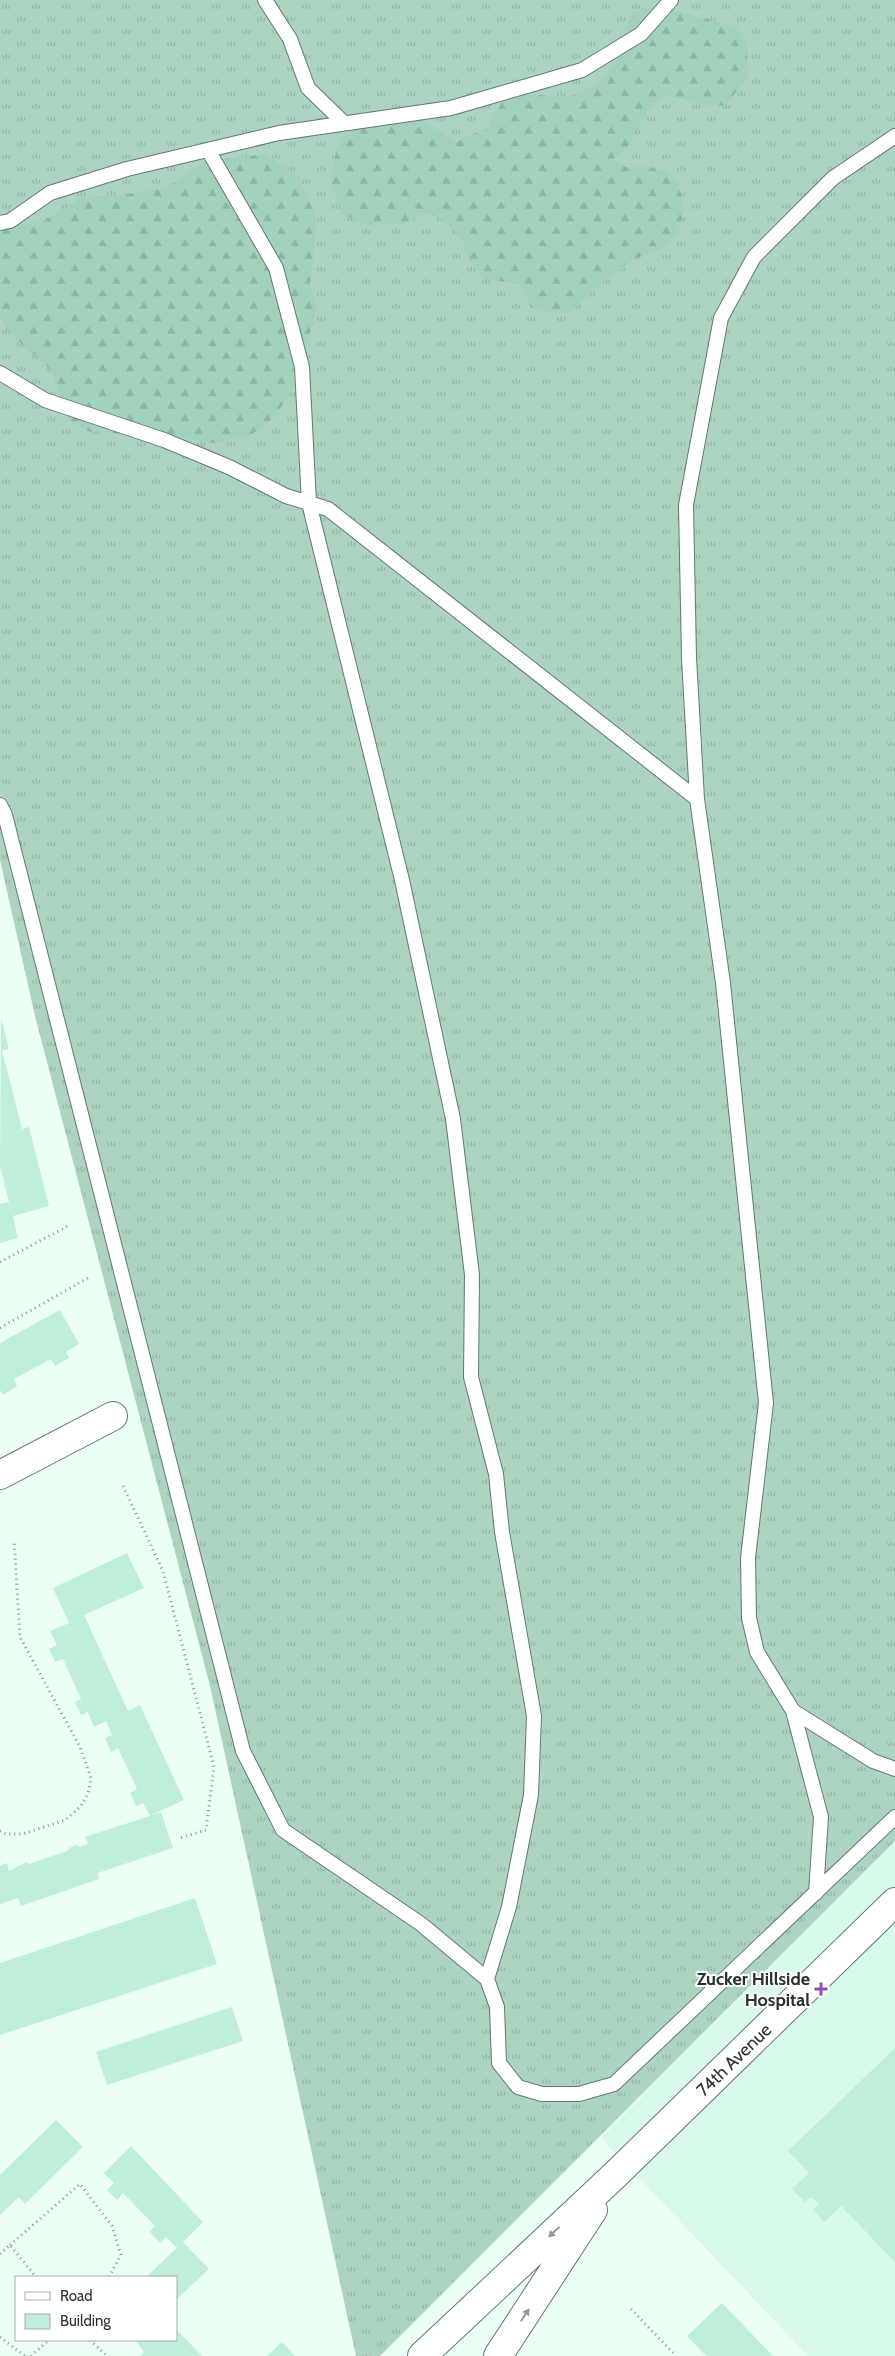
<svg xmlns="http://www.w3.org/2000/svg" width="895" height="2356" font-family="Cabin,sans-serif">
	<defs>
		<pattern id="grass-tufts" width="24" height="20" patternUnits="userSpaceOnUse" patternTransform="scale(1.25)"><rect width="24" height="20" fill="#acd4c1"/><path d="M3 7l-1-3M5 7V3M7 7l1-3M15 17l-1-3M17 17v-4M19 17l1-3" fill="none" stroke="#94b6a6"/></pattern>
		<pattern id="forest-firs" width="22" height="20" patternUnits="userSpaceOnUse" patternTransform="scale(1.25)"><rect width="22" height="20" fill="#a3d2bc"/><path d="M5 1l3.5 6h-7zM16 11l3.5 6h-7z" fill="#8cb5a2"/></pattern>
	</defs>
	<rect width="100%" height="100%" fill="#ebfff5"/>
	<!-- built -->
	<path fill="#d9f9ea" d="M895,1841V2356H808L601,2138Z"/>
	<!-- grass -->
	<path fill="url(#grass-tufts)" d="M0,0H895V1841L380,2356H356L210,1686L35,1016L0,860Z"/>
	<!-- forest -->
	<path fill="url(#forest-firs)" d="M643,8L673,11L736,26L747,46L748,78L725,105C705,109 685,98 665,95L651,106L627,148L612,160L626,167H646L666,171L677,181L683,202L682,224L667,247L634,259L603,282L570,313H550L531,308L521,284L486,279L469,261L463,242L446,222L428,213L405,224L368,225L342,214L330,180L336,152L347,126L364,111L412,114L457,142L474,133L486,131L508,91L521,88L540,95L569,97L596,85L616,62L632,12Z
		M264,154L299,176L317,220L310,285L317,308L309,336L293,361L294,390L268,424L247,437L212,443L176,436L90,432L70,421L51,370L9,332L0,316V231L10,226L42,222L82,198L126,194L167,188L205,161Z"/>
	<!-- building -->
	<path fill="#bfefd9" d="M1,1018L9,1049L2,1051L12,1089L22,1129L29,1127L49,1206L13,1216L18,1238L0,1243V1204L9,1202L0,1166Z
		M60,1310L79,1344L66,1352L69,1358L55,1366L51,1359L14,1379L17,1386L3,1395L0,1390V1343Z
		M127,1553L144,1588L84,1615L128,1711L140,1705L184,1800L151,1815L161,1812L173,1848L98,1873L99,1879L21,1906L18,1898L0,1904V1866L7,1863L9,1871L26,1862L29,1864L67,1851L69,1848L76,1845L79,1847L88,1844L85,1837L150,1816L143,1803L136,1806L130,1793L137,1789L118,1748L111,1752L105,1738L112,1735L106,1721L94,1727L88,1712L81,1715L75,1702L81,1699L63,1659L55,1662L49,1649L57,1645L50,1631L69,1623L53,1588Z
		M195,1898L217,1964L0,2035V1963Z
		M232,2007L243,2041L107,2085L96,2052Z
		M895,2048V2262L841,2206L824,2222L813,2210L819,2204L811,2197L805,2202L792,2189L809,2173L788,2151Z
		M56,2120L83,2147L25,2204L19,2197L0,2215V2175Z
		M131,2146L203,2222L183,2242L209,2269L176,2300V2277H146L177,2248L166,2237L160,2243L150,2232L155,2226L123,2193L117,2200L107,2190L114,2183L104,2173Z
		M722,2303L773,2356H706L687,2336Z
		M176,2329L202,2356H141L144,2352L135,2340H176Z
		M282,2342L295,2356H267Z"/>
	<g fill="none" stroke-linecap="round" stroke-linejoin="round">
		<defs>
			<path id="lane" d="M265,0L290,39L308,88L344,123
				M0,223L10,221L50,193L127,169L279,133L451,108L582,70L641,34L671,0
				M0,373L45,400L164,440L229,467L286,496L328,509L697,799L723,983L766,1403L748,1558L749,1618L757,1652L793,1711L821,1817L816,1893
				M697,799L689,658L686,505L721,318L754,257L833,178L895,136
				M0,805L5,815L243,1751L283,1830L421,1924L487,1979L509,1907L531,1795L534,1716L502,1532L496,1474L471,1377L472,1275L453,1119L402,880L309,503L302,367L276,268L208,150
				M793,1711L873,1761L895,1769
				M487,1979L497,2007L499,2063L518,2087L542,2094H579L614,2084L895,1817"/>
			<path id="street" d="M0,1475L113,1416
				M422,2356L615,2175L895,1902
				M498,2356L593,2210"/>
		</defs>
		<!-- lane casing -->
		<use href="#lane" stroke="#63796f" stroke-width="16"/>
		<!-- street casing -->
		<use href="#street" stroke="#63796f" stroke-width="30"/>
		<!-- path -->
		<path stroke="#899790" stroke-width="3" stroke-dasharray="1 4" stroke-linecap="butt" d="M0,1262L68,1226
			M0,1328L88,1278
			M123,1486L163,1571L214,1767L206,1830L180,1838
			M0,1831L6,1834H23L65,1820L80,1807L88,1794L91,1778L80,1747L20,1637L14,1540
			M10,2245L80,2184L112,2226L121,2255L109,2277
			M0,2254L10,2245L36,2277
			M631,2309L676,2356
			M0,2337L25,2356
			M90,2340L107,2356
			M31,2356L49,2340"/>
		<!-- lane -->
		<use href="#lane" stroke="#fff" stroke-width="14"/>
		<!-- street -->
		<use href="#street" stroke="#fff" stroke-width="28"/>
	</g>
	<!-- one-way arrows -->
	<defs><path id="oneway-solid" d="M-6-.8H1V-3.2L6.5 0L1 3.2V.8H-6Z" transform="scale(1.25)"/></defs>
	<g fill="#949896">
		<use href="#oneway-solid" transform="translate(554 2232) rotate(137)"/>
		<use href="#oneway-solid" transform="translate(525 2315) rotate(-57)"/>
	</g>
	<!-- markers -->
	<path fill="#9949b9" stroke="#fff" stroke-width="2" d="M818.5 1981.5h5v5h5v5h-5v5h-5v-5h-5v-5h5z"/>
	<g text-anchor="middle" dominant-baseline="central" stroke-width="4" stroke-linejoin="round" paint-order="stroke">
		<!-- poi labels -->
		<g font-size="18" font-weight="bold" fill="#29322e" stroke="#fff" text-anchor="end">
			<text x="810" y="1979">Zucker Hillside<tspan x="810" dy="21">Hospital</tspan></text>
		</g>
		<!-- street labels -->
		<g font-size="18" fill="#29322e" stroke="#fff">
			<text transform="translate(734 2060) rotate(-44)">74th Avenue</text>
		</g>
	</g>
	<!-- legend -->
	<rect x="15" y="2276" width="162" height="65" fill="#ffffff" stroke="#a9adab"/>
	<rect x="25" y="2292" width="25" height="8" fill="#ffffff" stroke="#a9adab"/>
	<text x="60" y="2301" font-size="15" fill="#29322e">Road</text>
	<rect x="25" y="2314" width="25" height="15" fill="#bfefd9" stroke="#a9adab"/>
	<text x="60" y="2326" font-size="15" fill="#29322e">Building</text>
</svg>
